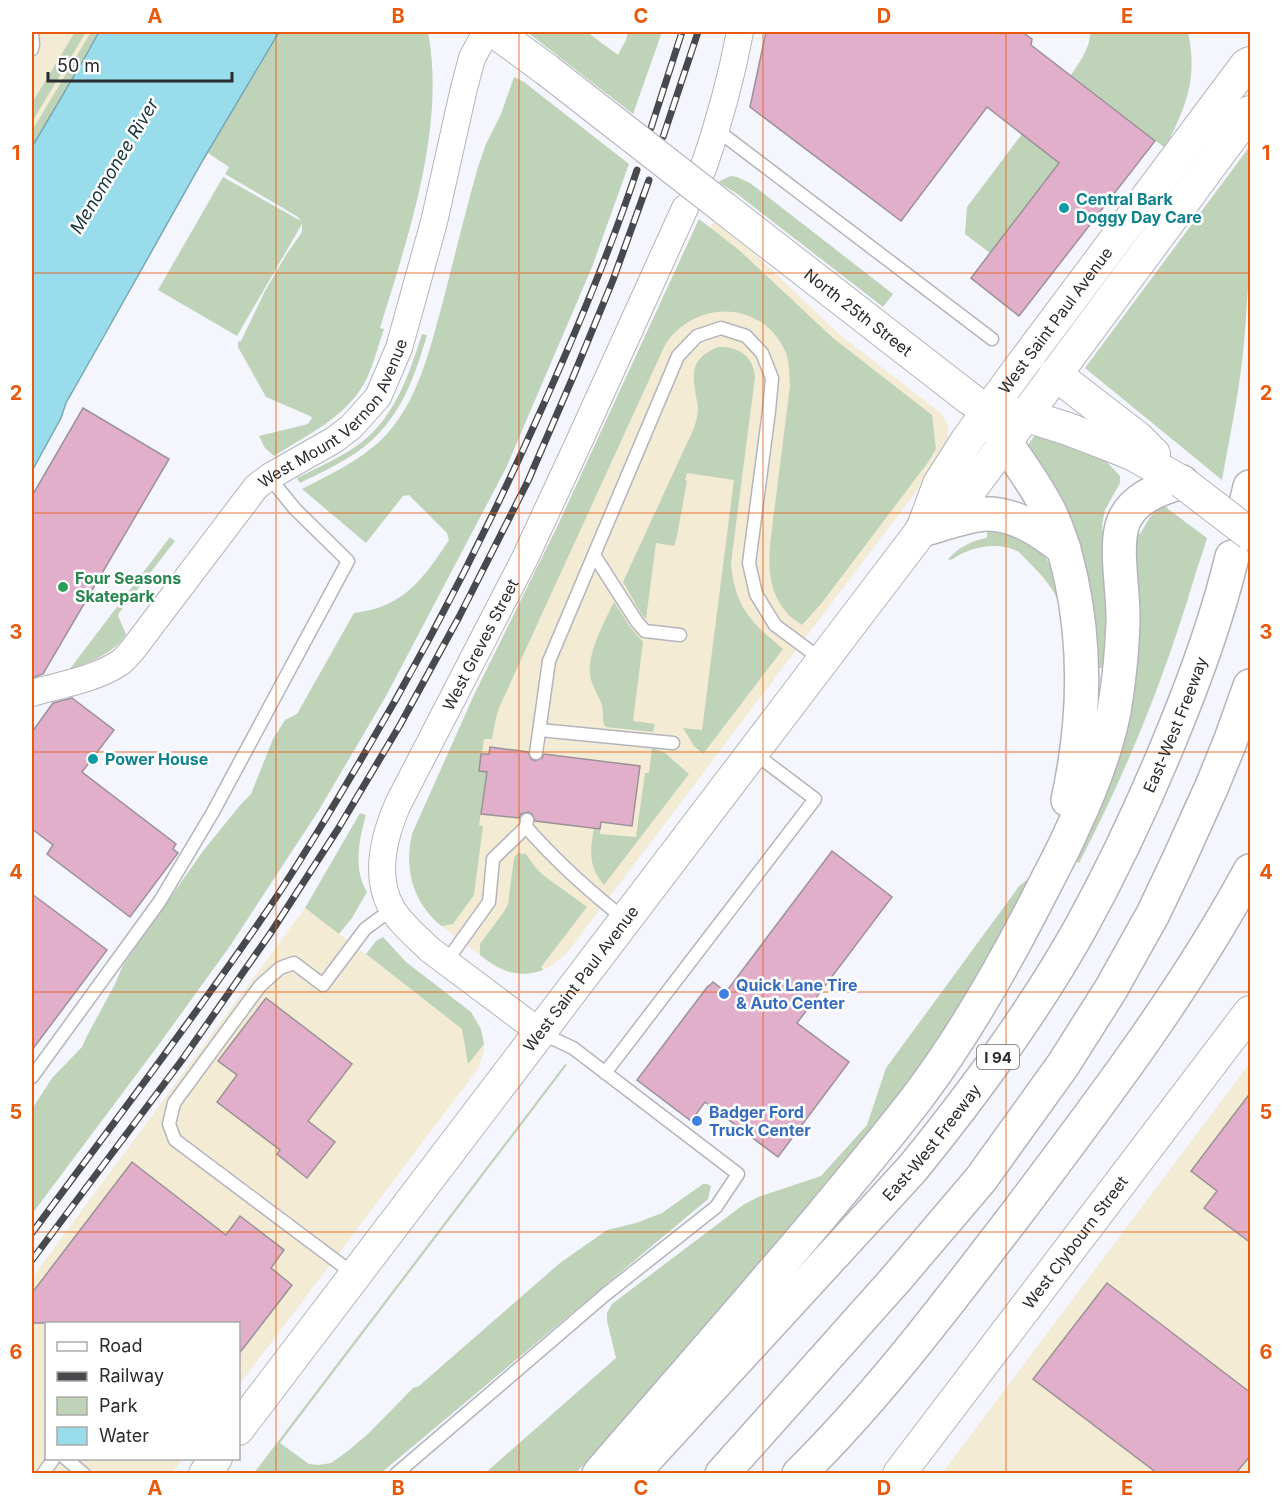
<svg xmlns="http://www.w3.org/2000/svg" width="1282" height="1505" font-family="Inter,sans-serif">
	<rect width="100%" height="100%" fill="#f4f5fd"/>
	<!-- industrial -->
	<path fill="#f4ebd5" d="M32,32H99L32,147Z
		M699,219L710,227L714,222L755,254L839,334L942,414L948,426V440L918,489L567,953L550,967L537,972L520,974L511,973L502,970L494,966L437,923L420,902L411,881L410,869L409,855L412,834L474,695L558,525Z
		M305,908L484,1044V1051L478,1069L239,1385L238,1324H46V1458L183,1459L172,1473H32V1278Z
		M1250,1063V1473H942Z"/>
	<!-- green -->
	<path fill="#bfd3b8" d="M75,32H86L32,122V103Z
		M91,32H111L32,179V131Z
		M279,32H428C446,127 408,237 380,328L384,329C378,346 374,363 367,378C348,417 308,434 274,456L265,448L259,436L308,424L312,418L310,416L266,397L238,347V341L240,342L242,339L265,291L286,255L302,232V224L237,336L158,290L223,177L301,221L298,217L225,174L229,167L208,153Z
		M527,32H587L618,55L626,40L628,32H662L633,114Z
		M1090,32H1188C1198,79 1186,107 1165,148L1071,75C1079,63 1091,47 1090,32Z
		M514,77L524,82L629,164L592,267L506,468L386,696L319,810L230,946L160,1043L32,1214V1109L52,1078L82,1047L87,1036L115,984L123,965L203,851L242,803L251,794L273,739L285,720L297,714L354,613C404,607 423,579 449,540L447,533L409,495L403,496L366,543L302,489C329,475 357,462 380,441C417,406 429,352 442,305C454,259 465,213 478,167L486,144L501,114Z
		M1022,134L1059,163L990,253L965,234L967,207Z
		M1250,146C1251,212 1250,277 1244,343C1240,389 1230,434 1222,480L1085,368Z
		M731,176L737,177L750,183L893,294L883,307L736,193L718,182L722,180Z
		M699,219L739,250L833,338L932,415L936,449L929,461L821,604L802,625C797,621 791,618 787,613C767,591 768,563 771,536L790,386C789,375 790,364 786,353C764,300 695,298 665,345L499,708L496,718L492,739H484L479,771L487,772L479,825L483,826L474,895L453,924L442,926C413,904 404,868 412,834L474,695L558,525Z
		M422,334L427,335C415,375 403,412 371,441C351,459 324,471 300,483L297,478C319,467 342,457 362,442C396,415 409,374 422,334Z
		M718,347C739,346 753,356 755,377L731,563C735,608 751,622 783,649L703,754L694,746L683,728L702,730L734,480L687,473L685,480L687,481L677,536L674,546L656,543L646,619L642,615L623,582L694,428C696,421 698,415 698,409C698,402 695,396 695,389C691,366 697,356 718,347Z
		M1035,435L1104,459L1120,476V483L1105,510L1102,525L1108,594L1107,668H1098V643L1092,600L1079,543L1027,446Z
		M1162,505L1168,508V509L1207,538C1203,553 1197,567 1193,582C1164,679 1126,773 1079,863L1073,860L1138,595L1136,551L1137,533L1140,534L1150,517Z
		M987,531C993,531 999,530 1005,532C1023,536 1042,548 1050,565C1055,578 1057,593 1060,606C1053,584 1034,568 1019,552C999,541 971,546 953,559L950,560L948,559C960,547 970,541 987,538Z
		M170,537L175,541L119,613L118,616L126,634C117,652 87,664 69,670Z
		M614,602L630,627L643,642L633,721L655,724L653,732L606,727C601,721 604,713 602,705C598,694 591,685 590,674C587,654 605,620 614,602Z
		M652,748L664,752L689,774L604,885C588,866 590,851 594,828L600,829V834L636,837L645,773H649Z
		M360,813L366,815C359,839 353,870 367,892L352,918L339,934L305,908Z
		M518,853L526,854L535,867L543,875L587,907L541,967L543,970C517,979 501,971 480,955V944L503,913L508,904L514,858Z
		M1028,879L1022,894L954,1027L779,1249L576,1473L484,1474L616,1358L607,1321V1313L612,1304L743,1205L758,1197L821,1176L867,1125L886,1068L1020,885Z
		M383,937L406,962L471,1012L481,1029L484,1044L468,1064L462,1029L366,954L376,941Z
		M565,1064L567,1065L280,1443L309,1464L319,1465L331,1463L348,1451L370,1432L413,1388L419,1386L560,1263L607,1230L636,1223L662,1213L703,1184H707L711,1186L708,1199L381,1473H254Z"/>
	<!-- water -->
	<path fill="#99dceb" stroke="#78a7b2" stroke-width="1.5" d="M99,32H279L203,160L104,336L66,403L61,418L32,471V147L84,59Z"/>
	<!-- building -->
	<path fill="#e2afcb" stroke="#9a9296" stroke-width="1.5" d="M766,32H1022L1032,39L1031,45L1155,141L1019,316L971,278L1059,163L987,107L901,221L750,107Z
		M83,408L169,459L43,674L32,678V496Z
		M72,698L114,730L82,772L176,844L173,849L178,853L130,917L47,854L53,845L32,829V732L53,703Z
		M490,747L528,752L531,759L535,761L542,758L544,754L640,766L632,826L601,822L600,829L535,821L532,814L528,812L521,814L519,818L481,814L487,772L479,771L481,754H489Z
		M832,851L892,897L797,1023L849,1062L778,1157L705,1102L691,1121L637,1080L708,986H709L713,982L726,992Z
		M32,894L107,950L32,1050Z
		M266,998L352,1064L308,1121L335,1142L307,1178L277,1154L280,1150L217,1102L237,1075L218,1061Z
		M1251,1092V1243L1204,1208L1217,1191L1191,1171Z
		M132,1162L226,1235L240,1216L284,1250L271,1268L292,1285L238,1355V1323H32V1293Z
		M1107,1283L1251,1393V1455L1236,1473H1157L1033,1379Z"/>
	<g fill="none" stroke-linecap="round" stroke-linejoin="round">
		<defs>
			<path id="service" d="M32,49L33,45L32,32
				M717,130L992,339
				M594,555L637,622L645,631L680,635
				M540,730L673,743
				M536,753L549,661L678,356L697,336L721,328L746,336L762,353L772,378L769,411L749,563L756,594L775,625L822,660
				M526,827C556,861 590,892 626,920
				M446,962L489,902L493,859L526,827L527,820
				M605,1073L815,799L754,753
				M32,1077L160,901L213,812L348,561L295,509L269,477
				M355,1275L175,1140L169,1124L174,1103L260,986L280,968L294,963L323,985L365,929L392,909
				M65,1458L84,1474
				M43,1474L54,1458
				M396,1474L606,1294L716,1207L738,1174L573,1048L541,1033"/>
			<g id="minor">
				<path d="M703,169C719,123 731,79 740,32"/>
				<path id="s1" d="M32,693C59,685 97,679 121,662C126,658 130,653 134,648L256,487L269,477L334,440L351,427L378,397L399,348L434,222L464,88L472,58L486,32"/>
				<path id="s2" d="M541,1033L429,949C418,938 398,921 391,907C374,875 384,836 398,804L524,560L578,444L685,208"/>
			</g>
			<g id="tertiary">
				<path d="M495,32L547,70"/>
				<path id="s3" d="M724,208L970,399L988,411L1024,415L1068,429L1115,447L1134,455L1182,482"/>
				<path d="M1055,374L1138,438L1154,454"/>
				<path id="s4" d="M922,530L939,484L967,440L1018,370L1246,65L1250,63"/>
				<path id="s5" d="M238,1429L922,530L962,501L1250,112"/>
				<path d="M205,1474L216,1458"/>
				<path id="s6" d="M899,1474L1250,1012"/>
			</g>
			<g id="motorway">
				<path d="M988,411C994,422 999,433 1006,443C1021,466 1038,488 1050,513C1060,534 1066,555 1071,578C1087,652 1084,727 1068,800"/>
				<path d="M1247,499L1250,487"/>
				<path d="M922,530C940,525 970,514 987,514C1017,514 1042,532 1064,549"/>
				<path d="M599,1474C674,1387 749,1302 822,1215C855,1175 889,1135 920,1094C964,1035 1001,970 1035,904C1047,880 1061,855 1072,830C1090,792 1106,752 1114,711C1119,682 1122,652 1123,622C1124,593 1115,552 1122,526C1130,499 1158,489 1182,482"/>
				<path id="s7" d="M632,1474L912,1169C974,1093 1033,1013 1081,927C1114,867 1143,805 1169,742C1194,682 1217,620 1232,557"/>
				<path d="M722,1474L896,1279L981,1179L1063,1065L1111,989L1153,914L1180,857L1212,786L1230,742L1250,686"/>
				<path d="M799,1474C881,1393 950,1300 1020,1209C1102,1100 1185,991 1250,871"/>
			</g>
		</defs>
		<!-- service casing -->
		<use href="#service" stroke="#b4b4bc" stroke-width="15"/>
		<!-- minor casing -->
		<use href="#minor" stroke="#b4b4bc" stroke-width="28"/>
		<!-- tertiary casing -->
		<use href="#tertiary" stroke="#b4b4bc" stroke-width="34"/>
		<!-- motorway casing -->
		<use href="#motorway" stroke="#b4b4bc" stroke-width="36"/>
		<!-- service -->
		<use href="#service" stroke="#fff" stroke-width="12"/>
		<!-- minor -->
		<use href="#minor" stroke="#fff" stroke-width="26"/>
		<!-- tertiary -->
		<use href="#tertiary" stroke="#fff" stroke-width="32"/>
		<!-- motorway -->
		<use href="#motorway" stroke="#fff" stroke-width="33"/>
		<defs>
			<path id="rail" d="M651,128L682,32
				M663,137L698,32
				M32,1233C108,1130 186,1029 258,924C291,877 321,827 350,778C418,665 479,548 533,428C571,344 608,258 637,170
				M32,1260L182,1060L272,931L338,829L400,725L459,617L528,481L573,377L613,280L649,180"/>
		</defs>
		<!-- rail casing -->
		<use href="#rail" stroke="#48494d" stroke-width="7"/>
		<!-- rail -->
		<use href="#rail" stroke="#fff" stroke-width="4.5" stroke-dasharray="14" stroke-linecap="butt"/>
		<defs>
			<path id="tertiary-bridge" d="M547,70L724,208
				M1182,482L1250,534"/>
		</defs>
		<!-- tertiary-bridge casing -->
		<use href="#tertiary-bridge" stroke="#b4b4bc" stroke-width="34" stroke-linecap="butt"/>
		<!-- tertiary-bridge -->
		<use href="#tertiary-bridge" stroke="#fff" stroke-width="32"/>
	</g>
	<!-- grid -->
	<path fill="none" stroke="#e8590c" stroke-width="1.5" stroke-opacity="0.55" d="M276,32V1474M519,32V1474M763,32V1474M1006,32V1474M32,273H1250M32,513H1250M32,752H1250M32,992H1250M32,1232H1250"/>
	<!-- markers -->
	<g fill="#0f9aa8" stroke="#fff" stroke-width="2">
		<circle cx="1064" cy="208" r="6"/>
		<circle cx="93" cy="759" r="6"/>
	</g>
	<circle fill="#2e9e5b" stroke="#fff" stroke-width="2" cx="63" cy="587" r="6"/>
	<g fill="#3f7fe0" stroke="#fff" stroke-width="2">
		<circle cx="724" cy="994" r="6"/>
		<circle cx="697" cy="1121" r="6"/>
	</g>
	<g text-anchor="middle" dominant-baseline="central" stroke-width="5" stroke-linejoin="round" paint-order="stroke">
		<!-- shield labels -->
		<rect fill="#fff" stroke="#6a6b6d" stroke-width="1.5" x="977" y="1045" width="42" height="24" rx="4.5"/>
		<g font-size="15" font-weight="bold" fill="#2a2b2e">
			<text x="998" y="1057">I 94</text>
		</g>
		<!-- culture labels -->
		<g font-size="16" font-weight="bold" fill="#0d838f" stroke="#fff" text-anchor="start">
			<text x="1076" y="199">Central Bark<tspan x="1076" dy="18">Doggy Day Care</tspan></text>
			<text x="105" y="759">Power House</text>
		</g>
		<!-- street labels -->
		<g font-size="16" fill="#2a2b2e" stroke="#fff">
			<text stroke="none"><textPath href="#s3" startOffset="170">North 25th Street</textPath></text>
			<text stroke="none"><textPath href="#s4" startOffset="250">West Saint Paul Avenue</textPath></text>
			<text stroke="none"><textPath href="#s1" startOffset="426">West Mount Vernon Avenue</textPath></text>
			<text stroke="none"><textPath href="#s2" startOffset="483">West Greves Street</textPath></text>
			<text stroke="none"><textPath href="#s7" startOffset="933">East-West Freeway</textPath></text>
			<text stroke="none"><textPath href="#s5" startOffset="566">West Saint Paul Avenue</textPath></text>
			<text stroke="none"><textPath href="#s7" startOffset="447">East-West Freeway</textPath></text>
			<text stroke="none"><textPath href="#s6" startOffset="291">West Clybourn Street</textPath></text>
		</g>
		<!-- leisure labels -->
		<g font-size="16" font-weight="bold" fill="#27864d" stroke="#fff" text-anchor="start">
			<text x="75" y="578">Four Seasons<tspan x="75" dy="18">Skatepark</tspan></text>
		</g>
		<!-- shop labels -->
		<g font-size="16" font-weight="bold" fill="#366cbe" stroke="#fff" text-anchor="start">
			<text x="736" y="985">Quick Lane Tire<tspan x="736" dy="18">&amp; Auto Center</tspan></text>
			<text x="709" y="1112">Badger Ford<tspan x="709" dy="18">Truck Center</tspan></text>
		</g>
		<!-- water labels -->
		<g font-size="18" font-style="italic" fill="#13343b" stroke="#fff">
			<text transform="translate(114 166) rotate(-59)">Menomonee River</text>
		</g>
	</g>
	<!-- border -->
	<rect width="1282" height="1505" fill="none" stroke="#ffffff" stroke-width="66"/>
	<!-- legend -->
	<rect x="45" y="1322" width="195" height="138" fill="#ffffff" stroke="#aaaaab" stroke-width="1.5"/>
	<rect x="57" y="1342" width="30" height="9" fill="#ffffff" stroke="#aaaaab" stroke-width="1.5"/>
	<text x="99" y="1352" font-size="18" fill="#2a2b2e">Road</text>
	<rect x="57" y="1372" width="30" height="9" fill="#48494d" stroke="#aaaaab" stroke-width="1.5"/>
	<text x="99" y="1382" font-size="18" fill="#2a2b2e">Railway</text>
	<rect x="57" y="1397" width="30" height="18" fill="#bfd3b8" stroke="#aaaaab" stroke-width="1.5"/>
	<text x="99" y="1412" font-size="18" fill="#2a2b2e">Park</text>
	<rect x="57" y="1427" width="30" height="18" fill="#99dceb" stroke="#aaaaab" stroke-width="1.5"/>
	<text x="99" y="1442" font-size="18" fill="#2a2b2e">Water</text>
	<!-- scale -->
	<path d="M48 72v9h184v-9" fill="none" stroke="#2a2b2e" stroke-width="3"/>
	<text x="57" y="72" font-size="18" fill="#2a2b2e" stroke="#ffffff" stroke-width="4.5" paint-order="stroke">50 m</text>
	<rect x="33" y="33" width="1216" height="1439" fill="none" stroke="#e8590c" stroke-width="2"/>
	<g font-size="20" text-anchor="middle" font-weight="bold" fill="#e8590c">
		<text x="155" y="23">A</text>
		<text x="398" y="23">B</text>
		<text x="641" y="23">C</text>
		<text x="884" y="23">D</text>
		<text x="1127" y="23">E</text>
		<text x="16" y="160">1</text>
		<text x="1266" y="160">1</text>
		<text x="16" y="400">2</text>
		<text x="1266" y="400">2</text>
		<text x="16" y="639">3</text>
		<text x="1266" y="639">3</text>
		<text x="16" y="879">4</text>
		<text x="1266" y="879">4</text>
		<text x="16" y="1119">5</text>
		<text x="1266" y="1119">5</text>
		<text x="16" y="1359">6</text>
		<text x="1266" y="1359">6</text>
		<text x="155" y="1495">A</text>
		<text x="398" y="1495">B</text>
		<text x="641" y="1495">C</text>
		<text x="884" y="1495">D</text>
		<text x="1127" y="1495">E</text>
	</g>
</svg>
